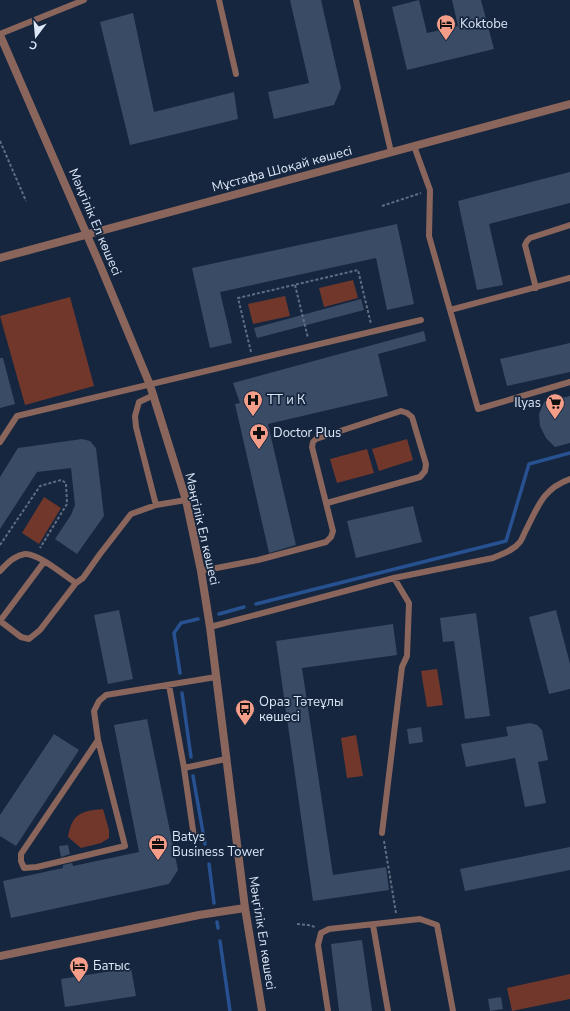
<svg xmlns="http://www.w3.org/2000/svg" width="570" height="1011" font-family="'Nunito Sans',sans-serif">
	<rect width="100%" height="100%" fill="#16263e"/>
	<!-- green -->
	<path fill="#71372a" d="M353,280L358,298L324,307L319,288Z
		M285,296L290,316L253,324L248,304Z
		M70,297L94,386L25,405L0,316Z
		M407,439L413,460L379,471L372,449Z
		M367,449L374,473L337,483L330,459Z
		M44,497L61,508L39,544L22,533Z
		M437,669L443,705L427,707L421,671Z
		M356,735L363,776L347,778L341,738Z
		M103,809L109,830V838L101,843L81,848L68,837C72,813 82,811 103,809Z
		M570,974V999L512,1011L507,988Z"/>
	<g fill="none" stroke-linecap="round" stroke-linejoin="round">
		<!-- stream -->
		<path stroke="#275190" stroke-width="3.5" d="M256,604L506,541L529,464L570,453
			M219,614L244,607
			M180,673L174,633L181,623L198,619
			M182,693L191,757
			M193,776L205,844
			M209,864L214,903
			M217,922L218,928
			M220,941L230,1011"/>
	</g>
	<!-- building -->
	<path fill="#3a4b66" d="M290,0H321L341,88L334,105L274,119L268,92L309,83Z
		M419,0L427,33L458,26L452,0H481L494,49L407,70L392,7Z
		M133,13L154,112L234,92L238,119L130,145L100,22Z
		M570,172V203L489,224L503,285L477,290L458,201Z
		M397,224L414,304L387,310L376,258L220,292L232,343L210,348L192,268Z
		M361,299L364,310L257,338L254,328Z
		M424,331L426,341L378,354L388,396L268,424L296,545L269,553L235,404L240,403L233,383Z
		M570,343V372L507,386L500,359Z
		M0,358H3L15,404L0,408Z
		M570,396V443L555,447L546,438L540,426L539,414L544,402Z
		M82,439L90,441L96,448L104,516L77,554L55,539L71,515L75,505L71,468L37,472L0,529V477L18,448Z
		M413,506L422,542L356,558L347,521Z
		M119,610L133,679L108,684L94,615Z
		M556,610L570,664V689L549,694L529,617Z
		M476,613L490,716L465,719L454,641L443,642L440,618Z
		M393,624L397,655L302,668L333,875L386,867L389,890L313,901L276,641Z
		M147,719L178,870L169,884L11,918L3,881L63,868V865L72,863L73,866L139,852L114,725Z
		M530,723L537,725L542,730L548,760L538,762L546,803L525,807L515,758L466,767L461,744L508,736L506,727Z
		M421,727L423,742L409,744L407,729Z
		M54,734L79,750L16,846L0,836V815Z
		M68,845L70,854L61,857L59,846Z
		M570,847V870L465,891L460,869Z
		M362,940L372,1011H339L331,944Z
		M131,968L136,996L65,1007L61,979Z
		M501,997L503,1009L490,1011L488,999Z"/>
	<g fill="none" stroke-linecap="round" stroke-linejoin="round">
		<!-- path -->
		<path stroke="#5f6e83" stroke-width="2" stroke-dasharray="3 2" stroke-linecap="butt" d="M0,141L26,201
			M382,206L421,193
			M295,285L308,338
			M251,352L238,298L358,270L371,324
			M0,545L40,486L61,480L66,483L67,504L40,548
			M384,841L396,913
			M297,924L308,925L315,927"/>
		<!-- service -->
		<path stroke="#8a655c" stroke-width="6" d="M219,0L236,74
			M356,0L391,152
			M0,34L84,0
			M414,146L430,190L429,236L450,310L570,278
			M536,288L525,245L527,241L530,238L570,225
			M450,310L478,409L570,382
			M154,395L139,402L135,416L136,427L156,505
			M0,442L17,416L421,320
			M0,571C6,564 16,555 25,554C38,553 65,576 76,583L83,578L100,554L131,514L156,505L186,500
			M201,571L258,560L326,542L331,537L333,531L312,447L313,442L316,439L401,411L407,413L412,417L426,464L425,471L420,477L327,503
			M0,621L21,637L29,639L40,630L76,583
			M0,621L44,562
			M210,627L394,578L493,558C502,554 513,551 520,542C523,538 524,533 527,528C538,506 544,488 570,479
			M169,685L184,768
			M98,740L21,854V861L24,868L37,867L125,846L98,740L94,711L99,701L106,695L216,677
			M382,833L402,667L407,656L409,603L394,578
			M194,837L184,768L226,759
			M373,925L388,1011
			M328,1011L318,945L321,933L329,929L420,919L437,925L453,1011"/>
		<!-- minor -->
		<path stroke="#8a655c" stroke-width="8" d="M0,956L199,915L245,908"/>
		<!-- tertiary -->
		<path stroke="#8a655c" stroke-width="8" d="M0,35L100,265L150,385L186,500L201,571L210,627L245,908L262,1011
			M0,258L570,104"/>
	</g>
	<!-- icons -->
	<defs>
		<symbol id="hotel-pin" viewBox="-11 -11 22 30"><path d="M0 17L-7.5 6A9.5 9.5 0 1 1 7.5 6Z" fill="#f49e8a" stroke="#16263e"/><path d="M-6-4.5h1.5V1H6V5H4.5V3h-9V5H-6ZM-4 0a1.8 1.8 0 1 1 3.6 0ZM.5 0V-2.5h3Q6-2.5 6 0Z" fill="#111"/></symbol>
		<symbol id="hospital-pin" viewBox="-11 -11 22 30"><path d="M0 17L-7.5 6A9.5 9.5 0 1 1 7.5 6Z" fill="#f49e8a" stroke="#16263e"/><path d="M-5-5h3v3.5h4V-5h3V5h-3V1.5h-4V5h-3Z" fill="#111"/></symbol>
		<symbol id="supermarket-pin" viewBox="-11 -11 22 30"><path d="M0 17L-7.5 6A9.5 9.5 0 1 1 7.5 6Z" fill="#f49e8a" stroke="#16263e"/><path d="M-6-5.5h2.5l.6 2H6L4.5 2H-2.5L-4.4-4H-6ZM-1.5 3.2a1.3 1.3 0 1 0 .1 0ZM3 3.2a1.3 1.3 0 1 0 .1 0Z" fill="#111"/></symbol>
		<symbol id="pharmacy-pin" viewBox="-11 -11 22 30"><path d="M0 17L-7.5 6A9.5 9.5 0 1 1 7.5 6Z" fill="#f49e8a" stroke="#16263e"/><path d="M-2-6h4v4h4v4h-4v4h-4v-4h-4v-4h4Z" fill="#111"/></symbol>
		<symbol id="bus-pin" viewBox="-11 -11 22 30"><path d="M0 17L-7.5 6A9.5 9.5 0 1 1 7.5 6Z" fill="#f49e8a" stroke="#16263e"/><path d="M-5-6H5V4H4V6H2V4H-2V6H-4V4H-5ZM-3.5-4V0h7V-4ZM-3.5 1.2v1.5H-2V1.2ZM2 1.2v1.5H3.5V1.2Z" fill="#111"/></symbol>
		<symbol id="office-pin" viewBox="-11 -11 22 30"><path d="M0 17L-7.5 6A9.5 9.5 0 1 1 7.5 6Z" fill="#f49e8a" stroke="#16263e"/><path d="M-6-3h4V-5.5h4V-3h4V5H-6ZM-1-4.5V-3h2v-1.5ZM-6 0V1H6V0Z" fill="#111"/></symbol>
	</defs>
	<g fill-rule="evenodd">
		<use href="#hotel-pin" x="435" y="13" width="22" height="30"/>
		<use href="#hospital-pin" x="242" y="389" width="22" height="30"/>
		<use href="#supermarket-pin" x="544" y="392" width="22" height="30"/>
		<use href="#pharmacy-pin" x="248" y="422" width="22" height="30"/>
		<use href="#bus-pin" x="234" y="698" width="22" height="30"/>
		<use href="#office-pin" x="147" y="833" width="22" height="30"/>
		<use href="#hotel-pin" x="68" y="955" width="22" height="30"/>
	</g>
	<g text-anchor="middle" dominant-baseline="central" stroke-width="3.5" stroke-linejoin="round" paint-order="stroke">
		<!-- poi labels -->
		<g font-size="13" fill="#dce7f7" stroke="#16263e" text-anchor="start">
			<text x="460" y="24">Koktobe</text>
			<text x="267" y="400">ТТ и К</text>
			<text x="541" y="403" text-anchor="end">Ilyas</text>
			<text x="273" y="433">Doctor Plus</text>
			<text x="259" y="702">Ораз Тәтеұлы<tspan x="259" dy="15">көшесі</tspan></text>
			<text x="172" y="837">Batys<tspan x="172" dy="15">Business Tower</tspan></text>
			<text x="93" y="966">Батыс</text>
		</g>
		<!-- street labels -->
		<g font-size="13" fill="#dce7f7" stroke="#16263e">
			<text transform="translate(282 169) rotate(-15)">Мұстафа Шоқай көшесі</text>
			<text transform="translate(95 222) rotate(67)">Мәңгілік Ел көшесі</text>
			<text transform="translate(202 529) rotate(77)">Мәңгілік Ел көшесі</text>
			<text transform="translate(262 933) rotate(81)">Мәңгілік Ел көшесі</text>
		</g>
	</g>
	<!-- north arrow -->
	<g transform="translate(36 36) rotate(196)" stroke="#16263e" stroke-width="3" paint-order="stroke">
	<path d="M0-3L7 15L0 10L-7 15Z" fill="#dce7f7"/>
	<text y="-6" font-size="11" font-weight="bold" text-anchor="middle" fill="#dce7f7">С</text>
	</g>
</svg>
